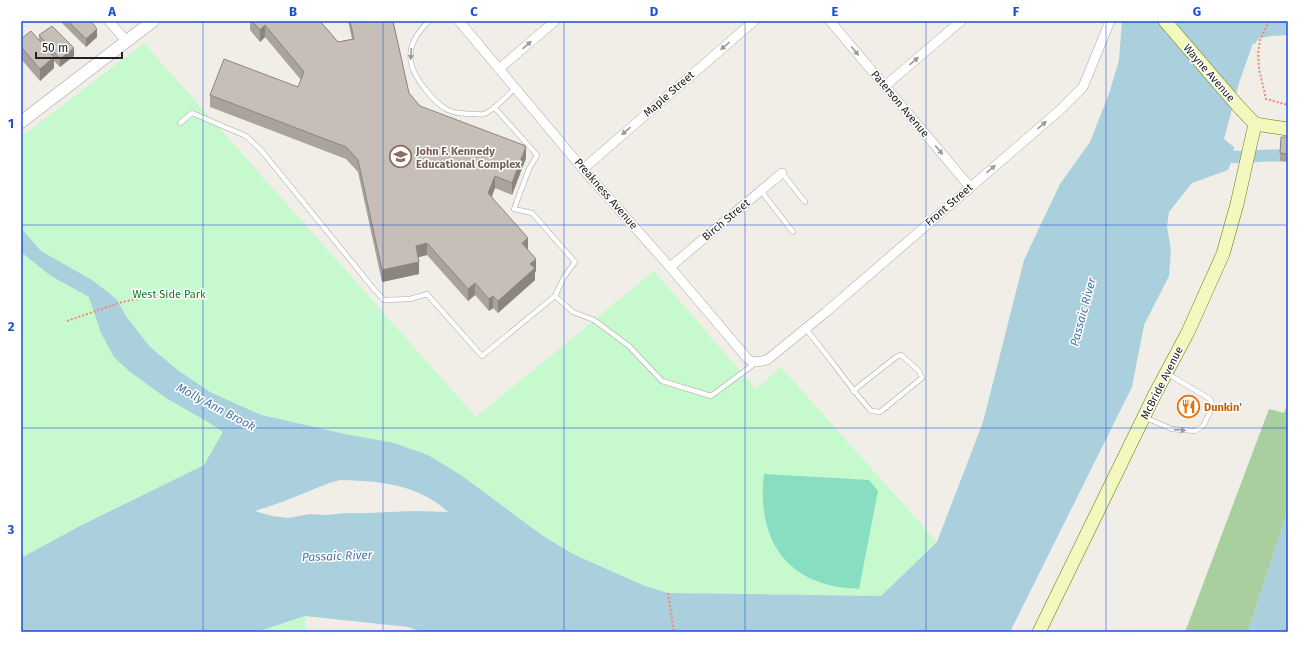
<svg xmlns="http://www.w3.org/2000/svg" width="1309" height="653" font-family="'Fira Sans',sans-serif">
	<rect width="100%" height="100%" fill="#f1eee8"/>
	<!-- forest -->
	<path fill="#aacf9e" d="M1288,402V510L1248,632H1185L1269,409L1284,413Z"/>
	<!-- park -->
	<path fill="#c7f9ce" d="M144,43L476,417L654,271L756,389L781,367L937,542L881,596L668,593L645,586L575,555L543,536L461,475L428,455L204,465L80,526L21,558V137Z
		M305,616L306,632H257Z"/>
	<!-- pitch -->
	<path fill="#88dec1" d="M764,474L869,480L878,491L859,589C847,588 834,587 822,583C773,567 758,522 764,474Z"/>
	<!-- water -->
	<path fill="#aacfdd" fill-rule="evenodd" d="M1122,21H1285L1288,24V35L1272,36L1259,38L1255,44L1253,43L1252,46L1239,83L1224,139L1234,147L1233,157L1228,170L1192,183L1169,212L1167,226L1171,250L1169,276L1144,325L1132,387L1010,632H422L408,627L305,616L257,632H21V558L80,526L204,465L223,432L208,422L166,398L129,371L114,357L101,333L89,297L51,276L21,252V228L41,251L92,280L109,293L117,300L126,316L150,347L179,371L210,392L261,415L345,434L394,443L428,455L461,475L543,536L575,555L645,586L668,593L881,596L937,542L983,422L1024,260L1060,184L1090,142L1109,94L1119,60ZM340,480C379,481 418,484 448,512L412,511L368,513H346L325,515L309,514L288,518L272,516L255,511L282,502L329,483Z
		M1288,510V632H1248Z"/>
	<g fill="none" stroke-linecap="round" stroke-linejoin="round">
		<!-- canal -->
		<path stroke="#aacfdd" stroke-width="12" d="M1233,157L1288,155"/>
		<defs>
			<path id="service" d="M429,21C418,32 408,45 411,62C413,77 434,103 448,110C457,114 466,114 475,114C478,114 482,115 484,114C495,110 507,96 515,88
				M494,107L537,155L529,169L514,209L532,213L575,262L564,277L555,296L573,312L594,320L629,346L662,381L711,396L757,362
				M180,123L192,113L246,136L261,150L373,288L384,300L410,299L427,294L482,356L555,296
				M782,173L805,202
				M761,191L793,232
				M805,328C828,355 847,384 871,411L880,412L922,378L919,371L901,355L896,357L853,391
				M1146,418L1172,429L1195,431L1203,426L1213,406L1210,399L1168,374"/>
			<path id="minor" d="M109,21L127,42
				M459,21L583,169L670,267L747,358L751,361L757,362L767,360L826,312L1060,110L1083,87L1110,21
				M830,21L970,187
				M499,69L555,21
				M885,86L961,21
				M583,169L754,21
				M670,267L782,173"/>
			<path id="tertiary" d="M21,122L153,21"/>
			<path id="secondary" d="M1165,21L1238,106L1255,124
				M1255,124L1288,129
				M1039,632L1155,394L1188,332L1223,254L1237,204L1255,124"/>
		</defs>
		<!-- service casing -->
		<use href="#service" stroke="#a8a8a8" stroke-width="5.5"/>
		<!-- minor casing -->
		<use href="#minor" stroke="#a8a8a8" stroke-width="10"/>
		<!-- tertiary casing -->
		<use href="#tertiary" stroke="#a8a8a8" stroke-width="13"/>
		<!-- secondary casing -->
		<use href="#secondary" stroke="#667808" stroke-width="14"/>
		<!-- path -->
		<path stroke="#f78773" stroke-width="2" stroke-dasharray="2 2" stroke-linecap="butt" d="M1269,21L1260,40L1258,53L1259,69L1266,99L1288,105
			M67,321L122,302L158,295
			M668,593L674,632"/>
		<!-- service -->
		<use href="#service" stroke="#fff" stroke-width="4.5"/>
		<!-- minor -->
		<use href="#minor" stroke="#fff" stroke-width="9"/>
		<!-- tertiary -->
		<use href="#tertiary" stroke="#fff" stroke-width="12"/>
		<!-- secondary -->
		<use href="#secondary" stroke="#f3f8be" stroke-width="13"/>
	</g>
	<!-- wall -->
	<path fill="#aaa39d" d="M62,21H91L97,37L86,47L62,23Z
		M250,21H320L338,42L352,39L348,21H393L409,93L420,106L526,158L512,195L495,188L492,197L528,250L536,271L535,272V280L498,313L493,308L489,311L475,295L468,301L427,255L418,257L419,274L382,282L358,172L346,159L210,107V95L298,87L301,80L265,37L260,42L250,30Z
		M39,35L74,56L60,67L54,61V68L40,81L21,59V39L39,40Z
		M1288,137V162L1280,161V153Z"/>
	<!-- shaded-wall -->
	<path fill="#8b8580" d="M265,25V37L260,42V30Z
		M97,29V37L86,47V39Z
		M74,48V56L60,67V59Z
		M54,57V68L40,81V69Z
		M526,146V158L512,195V183Z
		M495,176V188L488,205V193Z
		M528,238V250L522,255V243Z
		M427,243V255L416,258V246Z
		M536,259V271L535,272V280L498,313V301L530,264Z
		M419,262V274L382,282V270Z
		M475,283V295L468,301V289Z
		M493,296V308L489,311V299Z"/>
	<!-- building -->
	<path fill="#c6beb7" stroke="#8b8580" d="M68,21H91L97,29L86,39Z
		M252,21H320L338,42L354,39L350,21H393L409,93L420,106L526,146L512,183L495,176L488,193L528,238L522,243L536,259L530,264L535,268L498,301L493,296L489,299L475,283L468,289L427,243L416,246L419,262L382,270L358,160L346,147L210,95L224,59L298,87L304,72L265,25L260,30Z
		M52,26L74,48L60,59L39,35Z
		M31,31L54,57L40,69L21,47V39Z
		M1281,137H1288V154L1280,153Z"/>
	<!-- one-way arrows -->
	<defs><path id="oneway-solid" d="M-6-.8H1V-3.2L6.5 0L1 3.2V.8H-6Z"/></defs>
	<g fill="#9b9b9b">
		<use href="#oneway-solid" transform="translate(527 45) rotate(-41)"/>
		<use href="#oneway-solid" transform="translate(725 46) rotate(140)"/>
		<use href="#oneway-solid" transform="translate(855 51) rotate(50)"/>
		<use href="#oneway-solid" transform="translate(411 54) rotate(93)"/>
		<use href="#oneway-solid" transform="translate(914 61) rotate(-40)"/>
		<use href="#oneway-solid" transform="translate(1042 125) rotate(-40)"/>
		<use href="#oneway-solid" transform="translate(626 131) rotate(139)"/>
		<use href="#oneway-solid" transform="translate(939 150) rotate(50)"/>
		<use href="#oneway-solid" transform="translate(991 169) rotate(-41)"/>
		<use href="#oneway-solid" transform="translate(1180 430) rotate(4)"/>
	</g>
	<!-- grid -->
	<path fill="none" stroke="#1d4ed8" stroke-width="1" stroke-opacity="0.55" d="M203,21V632M383,21V632M564,21V632M745,21V632M926,21V632M1106,21V632M21,225H1288M21,428H1288"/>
	<!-- icons -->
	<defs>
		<symbol id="school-ring" viewBox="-11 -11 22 22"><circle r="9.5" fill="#fff" stroke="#8d6e63" stroke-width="1.5"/><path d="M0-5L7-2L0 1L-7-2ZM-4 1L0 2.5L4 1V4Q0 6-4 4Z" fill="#8d6e63"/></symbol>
		<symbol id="restaurant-ring" viewBox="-11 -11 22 22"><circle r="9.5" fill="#fff" stroke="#e8710a" stroke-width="1.5"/><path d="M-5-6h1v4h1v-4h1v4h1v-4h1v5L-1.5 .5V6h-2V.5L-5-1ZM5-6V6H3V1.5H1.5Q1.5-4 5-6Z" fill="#e8710a"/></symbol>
	</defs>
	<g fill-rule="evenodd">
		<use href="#school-ring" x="388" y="144" width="25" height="25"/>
		<use href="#restaurant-ring" x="1176" y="394" width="25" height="25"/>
	</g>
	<g text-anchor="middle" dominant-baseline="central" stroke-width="3" stroke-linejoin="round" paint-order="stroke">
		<!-- street labels -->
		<g font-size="11" fill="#212121" stroke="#fff">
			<text transform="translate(1209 73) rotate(49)">Wayne Avenue</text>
			<text transform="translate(669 94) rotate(-41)">Maple Street</text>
			<text transform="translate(900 104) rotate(50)">Paterson Avenue</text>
			<text transform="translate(606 194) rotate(49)">Preakness Avenue</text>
			<text transform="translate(949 205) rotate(-41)">Front Street</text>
			<text transform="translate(726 220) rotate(-40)">Birch Street</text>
			<text transform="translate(1162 383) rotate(-63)">McBride Avenue</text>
		</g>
		<!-- education labels -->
		<g font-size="11" font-weight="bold" fill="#785e54" stroke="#fff" text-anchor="start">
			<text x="416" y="151">John F. Kennedy<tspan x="416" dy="13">Educational Complex</tspan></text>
		</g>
		<!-- park labels -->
		<g font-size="11" fill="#0e7f1e" stroke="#fff">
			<text x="169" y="294">West Side Park</text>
		</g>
		<!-- food labels -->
		<g font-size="11" font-weight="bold" fill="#c56008" stroke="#fff" text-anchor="start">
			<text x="1204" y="407">Dunkin'</text>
		</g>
		<!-- water labels -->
		<g font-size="12" font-style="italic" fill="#4b75a8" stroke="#fff">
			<text transform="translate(1083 312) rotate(-75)">Passaic River</text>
			<text transform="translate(216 407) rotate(28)">Molly Ann Brook</text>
			<text transform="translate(337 556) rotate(-2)">Passaic River</text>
		</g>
	</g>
	<!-- border -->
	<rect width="1309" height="653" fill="none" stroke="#ffffff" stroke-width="44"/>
	<!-- scale -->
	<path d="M36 52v6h86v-6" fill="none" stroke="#212121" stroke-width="2"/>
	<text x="42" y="52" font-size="12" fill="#212121" stroke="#ffffff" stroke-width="3" paint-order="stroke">50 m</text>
	<rect x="22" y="22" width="1265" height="609" fill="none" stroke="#1d4ed8" stroke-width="1.5"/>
	<g font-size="13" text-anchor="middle" font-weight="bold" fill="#1d4ed8">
		<text x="112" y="16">A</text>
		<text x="293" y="16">B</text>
		<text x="474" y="16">C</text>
		<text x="654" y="16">D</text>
		<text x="835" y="16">E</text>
		<text x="1016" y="16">F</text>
		<text x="1197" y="16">G</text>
		<text x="11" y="128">1</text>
		<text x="11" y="331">2</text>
		<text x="11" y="534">3</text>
	</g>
</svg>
